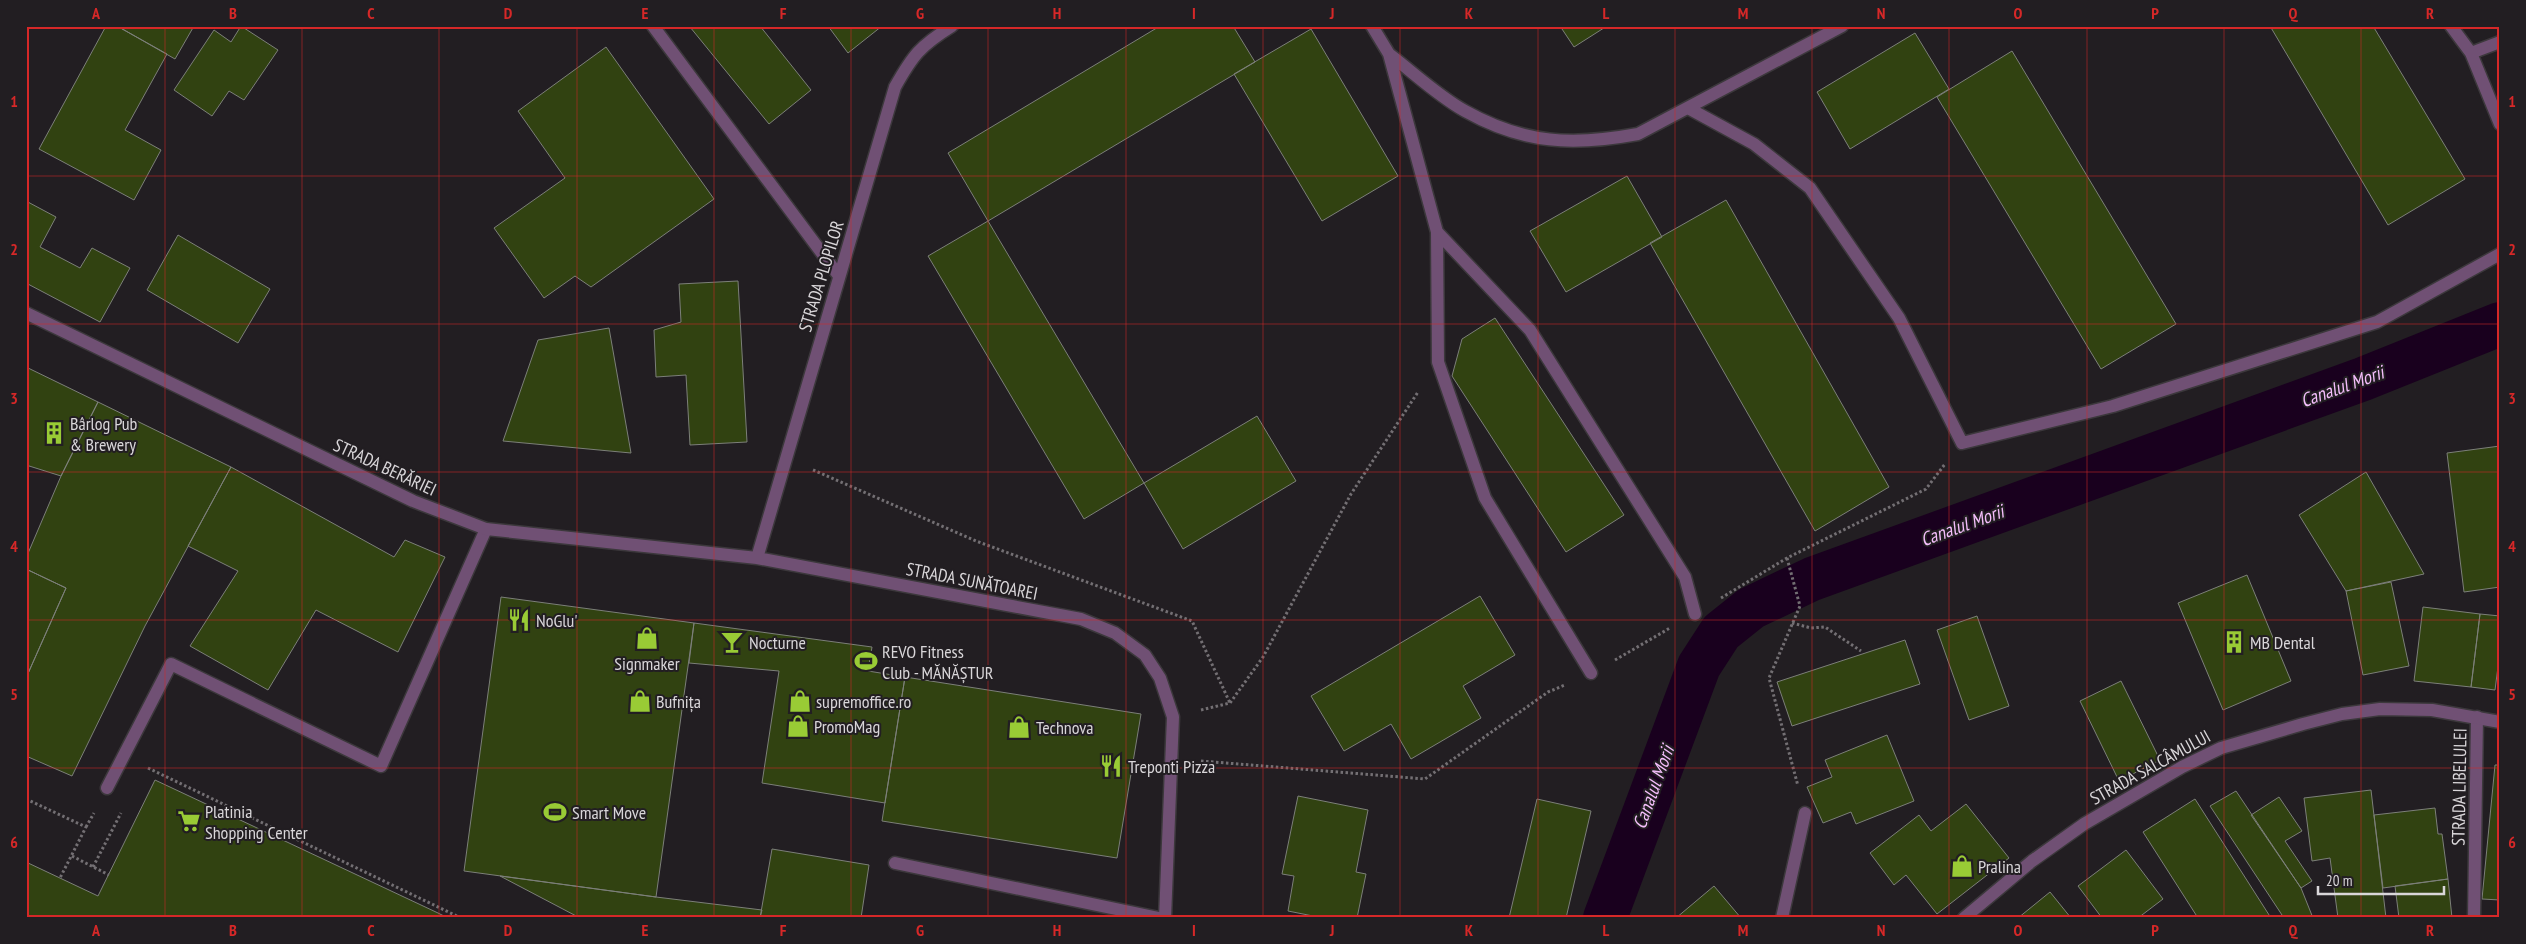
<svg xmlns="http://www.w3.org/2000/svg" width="2526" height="944" font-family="'PT Sans Narrow',sans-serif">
	<rect width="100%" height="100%" fill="#221e22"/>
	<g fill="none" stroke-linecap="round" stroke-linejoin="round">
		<!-- canal -->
		<path stroke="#19001e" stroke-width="44" d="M1605,918L1699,666L1721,632L1751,608L1812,579L2363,379L2500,324"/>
	</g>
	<!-- building -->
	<path fill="#314211" stroke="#7c7f79" d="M106,26H117L167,54L125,130L161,150L134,200L39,149Z
		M117,26H194L175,59Z
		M241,26L278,50L244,100L229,91L212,116L174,90L214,30L231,42Z
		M760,26L811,90L769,124L690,27Z
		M828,26H882L848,53Z
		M1160,26H1233L1255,62L988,221L948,153Z
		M1560,26H1607L1574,47Z
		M2270,26H2373L2465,179L2388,225Z
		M1311,29L1398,176L1322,221L1234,74Z
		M1915,33L1949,89L1850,149L1817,92Z
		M606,47L714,199L591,287L575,276L544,298L494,228L565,178L518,111Z
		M2012,51L2176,324L2101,369L1937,97Z
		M1627,176L1662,237L1566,292L1530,231Z
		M1726,200L1889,487L1815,531L1650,243Z
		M26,201L56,217L40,247L80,268L92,248L130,268L100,322L26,283Z
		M988,221L1144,483L1084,519L928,256Z
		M178,235L270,289L238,343L147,290Z
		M738,281L747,442L690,445L686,375L656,377L654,330L681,322L679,284Z
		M1495,318L1624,515L1566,552L1452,376L1462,339Z
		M609,328L631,453L503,441L538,340Z
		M26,367L98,402L61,476L26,465Z
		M98,402L231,467L145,626L72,776L26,756V678L66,588L26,569V558L61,476Z
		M1257,416L1296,481L1183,549L1144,483Z
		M2500,446V587L2464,592L2447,453Z
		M231,467L394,557L405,540L445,557L398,652L316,610L268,690L190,646L238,571L188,546Z
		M2366,472L2424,574L2346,591L2299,515Z
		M26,569L66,588L26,678Z
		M2247,575L2291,681L2223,710L2178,603Z
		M2391,582L2409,666L2363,675L2346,591Z
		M1480,596L1515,655L1463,686L1481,718L1411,759L1391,724L1344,751L1311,696Z
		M501,597L694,623L656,897L464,871Z
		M2423,607L2480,614L2471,687L2414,681Z
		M2480,614L2500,616V651L2495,690L2471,687Z
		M1977,616L2009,706L1969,720L1937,630Z
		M694,623L872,647L868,671L905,677L885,803L762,783L779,671L689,663Z
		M1905,640L1920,684L1792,726L1777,682Z
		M905,677L1141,714L1117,858L882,821Z
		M2121,681L2160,760L2119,781L2080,701Z
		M1887,735L1914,801L1856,824L1851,812L1823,823L1807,787L1832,777L1825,760Z
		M2495,765H2500V900L2482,899Z
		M155,780L438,913L448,918H26V862L98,896Z
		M2371,790L2386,918H2338L2330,858L2312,861L2304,798Z
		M2236,791L2301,888L2313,918H2284L2210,806Z
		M1298,796L1368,810L1356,872L1366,874L1357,918H1323L1288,911L1294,876L1282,874Z
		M2279,797L2302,831L2285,841L2312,881L2301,888L2251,815Z
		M1537,799L1591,811L1566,918H1509Z
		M2195,799L2271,918H2198L2143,832Z
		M1966,804L2009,858L1937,914L1906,875L1894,885L1870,853L1919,815L1931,831Z
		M2435,808L2438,834H2442L2448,879L2383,888L2374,815Z
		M772,849L869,865L861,918H760Z
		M2126,850L2163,899L2138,918H2102L2078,886Z
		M500,876L656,897L762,910L760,918H580Z
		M2448,879L2452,918H2399L2395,886Z
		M1714,886L1741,918H1676Z
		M2050,892L2071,918H2018Z"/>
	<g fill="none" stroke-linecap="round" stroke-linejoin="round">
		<defs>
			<path id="service" d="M653,26L839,276
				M1372,26L1389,54L1437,232L1438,362L1485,498L1591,673
				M2451,26L2471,53L2500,124
				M2471,53L2500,42
				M1389,54C1414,73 1438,96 1465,111C1524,144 1573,146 1638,134L1842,26
				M1688,108L1754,144L1810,188L1899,318L1962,443L2113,406L2377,322L2500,254
				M1437,232L1530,330L1685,577L1695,614
				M107,788L171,664L381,766L486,529
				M895,863L1159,918
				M1782,918L1805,813
				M2474,918L2477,717"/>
			<path id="minor" d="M26,313L413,501L486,529L757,558L1081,619L1115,633L1145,655L1160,678L1173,717L1165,918
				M757,558L895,87C913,55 920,46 952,26
				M1964,918L2032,861L2084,824L2182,767L2221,748L2303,724L2342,714L2380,709L2432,710L2500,722"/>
		</defs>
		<!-- service casing -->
		<use href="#service" stroke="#3c383c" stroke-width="15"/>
		<!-- minor casing -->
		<use href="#minor" stroke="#3c383c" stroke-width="15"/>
		<!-- path -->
		<path stroke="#736f73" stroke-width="3" stroke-dasharray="2.5 2.5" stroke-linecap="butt" d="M813,470L976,541L1192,621L1230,703
			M1787,558L1800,606L1769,678L1798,786
			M1721,598L1787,558L1926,489L1945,464
			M1792,623L1811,628L1825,627L1861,651
			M1615,660L1670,628
			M1201,710L1230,703L1263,657L1351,494L1418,392
			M1201,761L1425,779L1548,692L1565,685
			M148,768L461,918
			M26,799L86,827L60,878
			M86,827L94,813
			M72,856L109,875
			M93,867L121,813"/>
		<!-- service -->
		<use href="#service" stroke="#705074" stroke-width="12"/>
		<!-- minor -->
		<use href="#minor" stroke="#705074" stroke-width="12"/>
	</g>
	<!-- grid -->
	<path fill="none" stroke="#d62828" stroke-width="1" stroke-opacity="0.55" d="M165,26V918M302,26V918M439,26V918M577,26V918M714,26V918M851,26V918M988,26V918M1126,26V918M1263,26V918M1400,26V918M1538,26V918M1675,26V918M1812,26V918M1949,26V918M2087,26V918M2224,26V918M2361,26V918M26,176H2500M26,324H2500M26,472H2500M26,620H2500M26,768H2500"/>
	<!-- icons -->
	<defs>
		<symbol id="building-bare" viewBox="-9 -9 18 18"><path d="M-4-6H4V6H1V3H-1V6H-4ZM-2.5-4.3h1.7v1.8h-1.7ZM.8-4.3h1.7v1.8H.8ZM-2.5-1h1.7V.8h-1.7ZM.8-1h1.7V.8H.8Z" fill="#99cb35" stroke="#221e22" stroke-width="2.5" paint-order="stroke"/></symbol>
		<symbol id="restaurant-bare" viewBox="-9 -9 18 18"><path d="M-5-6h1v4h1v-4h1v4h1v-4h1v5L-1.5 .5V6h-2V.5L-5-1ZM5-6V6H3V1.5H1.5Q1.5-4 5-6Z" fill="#99cb35" stroke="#221e22" stroke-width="2.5" paint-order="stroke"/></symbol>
		<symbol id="shop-bare" viewBox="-9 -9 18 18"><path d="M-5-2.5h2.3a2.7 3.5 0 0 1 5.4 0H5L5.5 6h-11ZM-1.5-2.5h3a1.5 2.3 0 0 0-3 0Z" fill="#99cb35" stroke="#221e22" stroke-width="2.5" paint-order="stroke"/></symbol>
		<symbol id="bar-bare" viewBox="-9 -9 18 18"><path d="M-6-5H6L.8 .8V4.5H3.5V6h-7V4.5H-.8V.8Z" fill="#99cb35" stroke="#221e22" stroke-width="2.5" paint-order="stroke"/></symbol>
		<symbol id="stadium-bare" viewBox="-9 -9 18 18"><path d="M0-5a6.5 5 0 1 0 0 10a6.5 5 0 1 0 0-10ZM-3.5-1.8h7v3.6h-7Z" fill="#99cb35" stroke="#221e22" stroke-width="2.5" paint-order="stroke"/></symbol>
		<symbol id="supermarket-bare" viewBox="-9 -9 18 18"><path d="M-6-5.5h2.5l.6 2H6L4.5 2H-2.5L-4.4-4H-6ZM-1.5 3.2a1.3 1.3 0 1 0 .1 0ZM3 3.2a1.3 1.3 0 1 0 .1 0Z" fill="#99cb35" stroke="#221e22" stroke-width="2.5" paint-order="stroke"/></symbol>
	</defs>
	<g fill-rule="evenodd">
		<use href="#building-bare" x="38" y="417" width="32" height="32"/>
		<use href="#restaurant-bare" x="503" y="604" width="32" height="32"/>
		<use href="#shop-bare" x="631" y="622" width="32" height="32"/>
		<use href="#bar-bare" x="716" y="626" width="32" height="32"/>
		<use href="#building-bare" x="2218" y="626" width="32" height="32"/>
		<use href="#stadium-bare" x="850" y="645" width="32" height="32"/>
		<use href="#shop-bare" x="624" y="685" width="32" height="32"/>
		<use href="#shop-bare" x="784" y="685" width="32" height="32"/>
		<use href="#shop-bare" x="782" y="710" width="32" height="32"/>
		<use href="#shop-bare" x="1003" y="711" width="32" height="32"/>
		<use href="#restaurant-bare" x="1095" y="750" width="32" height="32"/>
		<use href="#stadium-bare" x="539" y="796" width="32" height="32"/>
		<use href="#supermarket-bare" x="173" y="805" width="32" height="32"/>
		<use href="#shop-bare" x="1946" y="850" width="32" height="32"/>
	</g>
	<g text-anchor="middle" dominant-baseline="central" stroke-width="4" stroke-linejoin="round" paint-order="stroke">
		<!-- street labels -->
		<g font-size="18" fill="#d9d6d9" stroke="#221e22">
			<text transform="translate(821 276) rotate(-73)">STRADA PLOPILOR</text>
			<text transform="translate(385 467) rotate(25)">STRADA BERĂRIEI</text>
			<text transform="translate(972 581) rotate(11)">STRADA SUNĂTOAREI</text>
			<text transform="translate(2150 767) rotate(-29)">STRADA SALCÂMULUI</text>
			<text transform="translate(2459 787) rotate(-89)">STRADA LIBELULEI</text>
		</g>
		<!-- poi labels -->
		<g font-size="18" fill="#d9d6d9" stroke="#221e22" text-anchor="start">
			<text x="70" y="423">Bârlog Pub<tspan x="70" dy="21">&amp; Brewery</tspan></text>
			<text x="536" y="620">NoGlu'</text>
			<text x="749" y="642">Nocturne</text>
			<text x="2250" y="642">MB Dental</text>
			<text x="882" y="651">REVO Fitness<tspan x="882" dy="21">Club - MĂNĂȘTUR</tspan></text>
			<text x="647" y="663" text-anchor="middle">Signmaker</text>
			<text x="656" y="701">Bufnița</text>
			<text x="816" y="701">supremoffice.ro</text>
			<text x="814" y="726">PromoMag</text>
			<text x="1036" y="727">Technova</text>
			<text x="1128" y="766">Treponti Pizza</text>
			<text x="205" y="811">Platinia<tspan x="205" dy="21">Shopping Center</tspan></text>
			<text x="572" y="812">Smart Move</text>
			<text x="1978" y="866">Pralina</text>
		</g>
		<!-- water labels -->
		<g font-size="19" font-style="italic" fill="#f4befb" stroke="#221e22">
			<text transform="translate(2342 386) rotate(-20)">Canalul Morii</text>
			<text transform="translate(1962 525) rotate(-20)">Canalul Morii</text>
			<text transform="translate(1653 787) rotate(-70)">Canalul Morii</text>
		</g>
	</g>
	<!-- border -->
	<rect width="2526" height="944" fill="none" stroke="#221e22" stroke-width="55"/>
	<!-- scale -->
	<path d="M2318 886v8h126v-8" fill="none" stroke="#d9d6d9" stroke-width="2.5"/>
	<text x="2326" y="886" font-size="15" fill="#d9d6d9" stroke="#221e22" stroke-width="4" paint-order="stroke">20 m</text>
	<rect x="28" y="28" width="2470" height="888" fill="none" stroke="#d62828" stroke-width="2"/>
	<g font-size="16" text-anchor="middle" font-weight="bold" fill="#d62828">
		<text x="96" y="19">A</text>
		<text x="233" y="19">B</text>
		<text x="371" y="19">C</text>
		<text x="508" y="19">D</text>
		<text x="645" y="19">E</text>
		<text x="783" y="19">F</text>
		<text x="920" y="19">G</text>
		<text x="1057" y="19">H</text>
		<text x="1194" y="19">I</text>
		<text x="1332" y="19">J</text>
		<text x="1469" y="19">K</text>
		<text x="1606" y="19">L</text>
		<text x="1743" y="19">M</text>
		<text x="1881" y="19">N</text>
		<text x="2018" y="19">O</text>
		<text x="2155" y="19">P</text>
		<text x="2293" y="19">Q</text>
		<text x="2430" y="19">R</text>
		<text x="14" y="107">1</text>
		<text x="2512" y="107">1</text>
		<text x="14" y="255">2</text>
		<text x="2512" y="255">2</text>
		<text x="14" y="404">3</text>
		<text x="2512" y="404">3</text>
		<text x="14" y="552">4</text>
		<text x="2512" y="552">4</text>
		<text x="14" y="700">5</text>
		<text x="2512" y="700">5</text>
		<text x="14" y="848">6</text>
		<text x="2512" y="848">6</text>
		<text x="96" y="936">A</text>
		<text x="233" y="936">B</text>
		<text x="371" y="936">C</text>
		<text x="508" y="936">D</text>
		<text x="645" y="936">E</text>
		<text x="783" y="936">F</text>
		<text x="920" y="936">G</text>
		<text x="1057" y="936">H</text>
		<text x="1194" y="936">I</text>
		<text x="1332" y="936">J</text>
		<text x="1469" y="936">K</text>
		<text x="1606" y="936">L</text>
		<text x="1743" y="936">M</text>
		<text x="1881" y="936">N</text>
		<text x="2018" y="936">O</text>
		<text x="2155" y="936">P</text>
		<text x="2293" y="936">Q</text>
		<text x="2430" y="936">R</text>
	</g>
</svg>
